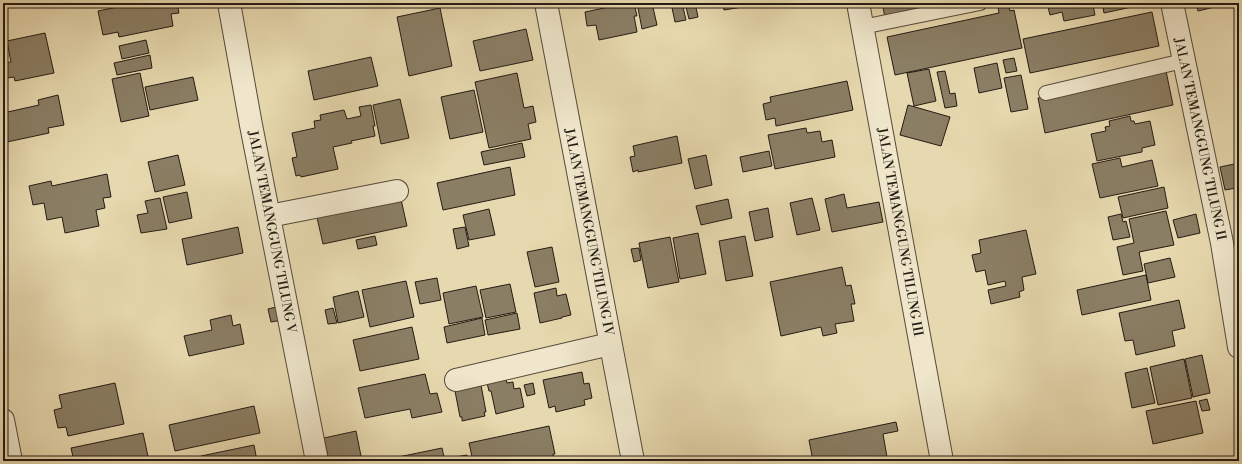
<svg xmlns="http://www.w3.org/2000/svg" width="1242" height="464" font-family="'Libre Bodoni',serif">
	<rect width="100%" height="100%" fill="#e7d9af"/>
	<filter id="stains"><feTurbulence type="fractalNoise" baseFrequency=".005" numOctaves="4"/><feColorMatrix values="0 0 0 0 .2 0 0 0 0 .09 0 0 0 0 .02 0 0 0 .5 -.17"/></filter>
	<radialGradient id="worn" r=".72"><stop offset=".6" stop-color="#630" stop-opacity="0"/><stop offset="1" stop-color="#630" stop-opacity=".3"/></radialGradient>
	<!-- building -->
	<path fill="#8a7e64" stroke="#251b13" d="M137,3H177L179,13L171,14L173,26L119,37L118,32L103,35L98,11Z
		M628,3H634L637,16H634L637,32L599,40L596,25L587,26L585,12Z
		M637,3H652L657,25L642,29Z
		M671,3H682L686,20L675,22Z
		M685,3H695L698,17L689,19Z
		M722,3H748L749,6L724,10Z
		M882,3H950L885,17Z
		M1047,3H1097V5H1093L1095,15L1064,21L1062,12L1050,15Z
		M1102,3H1150L1104,13Z
		M1196,3H1227V4L1198,11Z
		M1009,5L1010,11L1014,10L1022,48L895,75L887,37L999,13L998,7Z
		M440,8L452,66L409,76L397,17Z
		M1152,12L1159,46L1030,73L1023,39Z
		M526,29L533,60L480,71L473,41Z
		M45,33L54,73L15,81L14,77L7,78L4,63L11,62L7,41Z
		M146,40L149,53L122,59L119,46Z
		M150,55L152,68L117,75L114,63Z
		M371,57L378,86L314,100L308,71Z
		M1014,58L1017,71L1006,73L1003,60Z
		M997,63L1002,88L979,93L974,68Z
		M929,69L936,101L914,106L907,73Z
		M945,71L950,94L955,93L957,106L945,108L937,72Z
		M1166,71L1173,105L1045,133L1038,98Z
		M140,73L149,116L121,122L112,79Z
		M517,73L524,108L533,106L536,122L528,124L531,139L489,148L475,82Z
		M1021,75L1028,109L1011,112L1004,78Z
		M193,77L198,100L150,110L145,87Z
		M847,81L853,110L776,126L775,118L766,120L763,104L771,102L770,97Z
		M474,90L483,132L450,139L441,97Z
		M58,95L64,125L48,128L49,133L7,142V141L3,142V113L39,105L38,100Z
		M400,99L409,138L381,144L373,105Z
		M371,105L375,126H373L375,136L351,141L352,143L333,147L338,169L301,177L300,175L296,176L292,158L297,157L292,133L315,128L314,121L321,120L320,115L344,110L347,119L361,116L359,107Z
		M908,105L950,117L941,146L900,135Z
		M1130,116L1131,121H1134L1135,124L1150,121L1155,145L1142,148V152L1097,161L1091,134L1106,131L1105,127L1110,126L1109,121Z
		M806,128L807,133L820,131L822,142L832,140L835,157L775,169L768,135Z
		M677,136L682,163L638,172V170L633,172L630,157L635,156L633,146Z
		M522,143L525,157L484,165L481,152Z
		M769,151L772,166L743,172L740,157Z
		M178,155L185,185L155,192L148,162Z
		M706,155L712,185L695,189L688,159Z
		M1120,158L1122,167L1152,160L1158,186L1100,198L1092,164Z
		M1239,163V197L1238,198L1236,188L1225,190L1220,167Z
		M510,167L515,195L443,210L437,183Z
		M107,174L111,197L103,198L105,208L96,210L99,226L65,233L62,217L47,220L44,203L33,205L29,186L51,181L52,186Z
		M1164,187L1168,208L1123,218L1118,197Z
		M187,192L192,218L169,223L163,197Z
		M844,194L847,208L879,202L883,222L832,232L825,199Z
		M400,195L407,226L323,244L316,213Z
		M160,198L167,229L141,233L137,215L148,213L145,201Z
		M812,198L820,230L797,235L790,203Z
		M728,199L732,218L701,225L696,206Z
		M768,208L773,237L755,241L749,212Z
		M489,209L495,235L469,240L463,215Z
		M1166,211L1174,245L1139,252L1143,271L1123,275L1117,247L1134,243L1129,219Z
		M1121,214L1123,222L1126,221L1130,237L1113,240L1108,217Z
		M1196,214L1200,233L1178,238L1173,220Z
		M238,227L243,253L187,265L182,239Z
		M465,227L469,246L457,249L453,229Z
		M1026,230L1036,274L1022,277L1024,290L1019,292L1020,297L991,304L988,290L1006,286L1005,281L988,285L985,270L976,272L972,255L981,253L979,240Z
		M698,233L706,274L680,279L673,238Z
		M375,236L377,245L358,249L356,240Z
		M745,236L753,276L726,281L719,241Z
		M670,237L679,282L648,288L639,243Z
		M552,247L559,282L535,287L527,252Z
		M639,248L641,260L634,262L631,249Z
		M1170,258L1175,277L1148,283L1144,264Z
		M842,267L846,286L851,285L855,304H851L854,321L835,324L837,333L823,336L821,327L781,336L770,282Z
		M1146,275L1151,300L1082,315L1077,290Z
		M437,278L441,300L420,304L415,282Z
		M406,281L414,317L370,327L362,290Z
		M510,284L516,312L486,318L480,290Z
		M476,286L483,317L449,324L443,293Z
		M556,288L557,296L566,294L571,315L562,317V318L540,323L534,293Z
		M358,291L364,317L338,323L333,297Z
		M1179,300L1185,328L1172,331L1175,346L1136,355L1133,340L1125,341L1119,313Z
		M280,306L283,320L271,322L268,309Z
		M333,308L337,323L328,324L325,310Z
		M517,313L520,329L488,335L485,320Z
		M231,315L233,326L240,324L244,344L189,356L184,336L212,330L210,320Z
		M482,318L485,335L447,343L444,327Z
		M412,327L419,359L360,371L353,340Z
		M1202,355L1210,393L1193,397L1185,359Z
		M1184,359L1192,398L1158,405L1150,367Z
		M1147,368L1155,403L1132,408L1125,373Z
		M582,372L584,384L589,383L592,398L584,400L585,405L556,412L555,406L549,408L543,380Z
		M425,374L430,394L437,393L442,412L412,418L410,409L365,418L358,388Z
		M486,379L502,380H506L507,383L513,382L514,389L520,388L524,407L496,414L491,391H489Z
		M115,383L124,424L68,436L66,427L58,428L54,410L62,408L59,395Z
		M533,383L535,394L527,396L524,385Z
		M481,385L486,412H484L485,416L462,421V417H460L455,391Z
		M1207,399L1210,410L1202,411L1199,401Z
		M1196,401L1203,433L1153,444L1146,411Z
		M254,406L260,433L175,451L169,425Z
		M896,422L898,431L883,434L887,457L881,459L882,461H813L809,440Z
		M549,426L555,454H553L554,461H473L469,443Z
		M356,431L362,461H329L324,438Z
		M143,433L149,461H74L71,448Z
		M254,445L257,461H202L201,456Z
		M442,448L444,457H447L448,461H379Z
		M467,455L468,461H450V458Z"/>
	<g fill="none" stroke-linecap="round" stroke-linejoin="round">
		<defs>
			<path id="lane" d="M862,27L980,3
				M1046,93L1183,61"/>
			<path id="street" d="M229,3L251,125L317,461
				M546,3L633,461
				M858,3L942,461
				M1172,3L1222,243L1239,347
				M269,216L397,191
				M456,380L610,344
				M3,420L11,461"/>
		</defs>
		<!-- lane casing -->
		<use href="#lane" stroke="#564a3a" stroke-width="16"/>
		<!-- street casing -->
		<use href="#street" stroke="#564a3a" stroke-width="24"/>
		<!-- lane -->
		<use href="#lane" stroke="#efe6cb" stroke-width="14"/>
		<!-- street -->
		<use href="#street" stroke="#efe6cb" stroke-width="22"/>
	</g>
	<g text-anchor="middle" dominant-baseline="central" stroke-width="3.5" stroke-linejoin="round" paint-order="stroke">
		<!-- street labels -->
		<g font-size="13" fill="#251b13" stroke="#efe6cb">
			<text transform="translate(1200 139) rotate(78)">JALAN TEMANGGUNG TILUNG II</text>
			<text transform="translate(272 232) rotate(79)">JALAN TEMANGGUNG TILUNG V</text>
			<text transform="translate(589 232) rotate(79)">JALAN TEMANGGUNG TILUNG IV</text>
			<text transform="translate(900 232) rotate(80)">JALAN TEMANGGUNG TILUNG III</text>
		</g>
	</g>
	<!-- margin -->
	<rect width="1242" height="464" fill="none" stroke="#e7d9af" stroke-width="16"/>
	<rect x="4" y="4" width="1234" height="456" fill="none" stroke="#251b13" stroke-width="2"/>
	<rect x="8" y="8" width="1226" height="448" fill="none" stroke="#251b13"/>
	<rect width="100%" height="100%" filter="url(#stains)"/>
	<rect width="100%" height="100%" fill="url(#worn)"/>
</svg>
